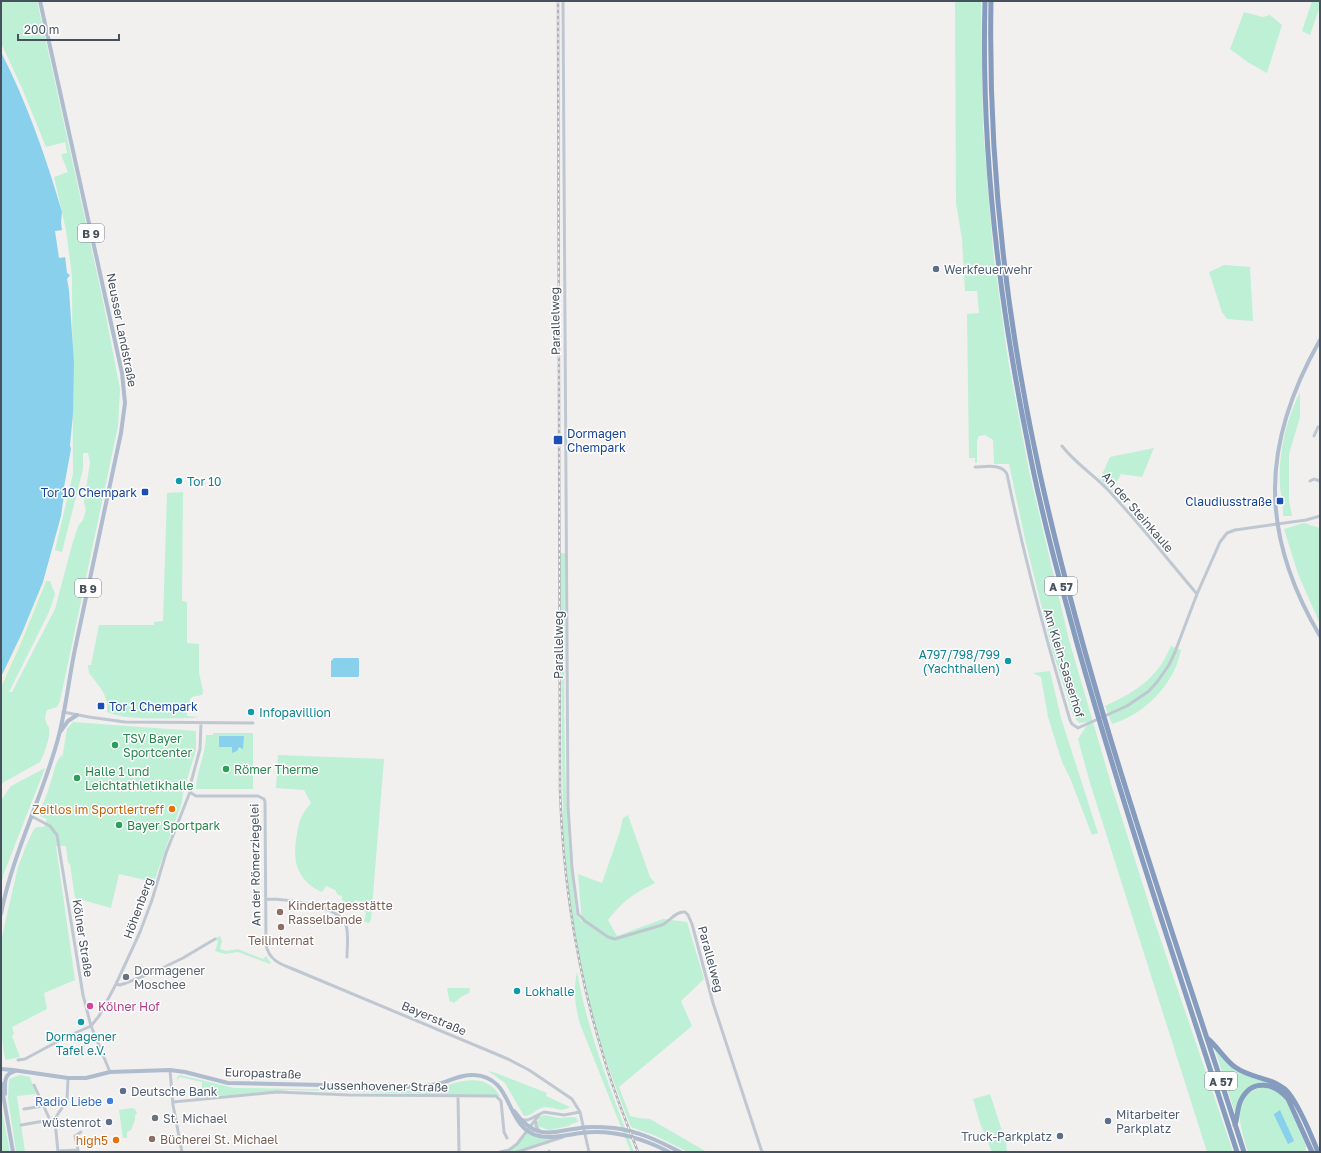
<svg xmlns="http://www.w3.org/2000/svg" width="1321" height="1153" font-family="'Golos Text',sans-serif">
	<rect width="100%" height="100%" fill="#f2efef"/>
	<!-- green -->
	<path fill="#bdf0d5" d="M1,1H37L102,296L120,389L118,426L60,701L57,707L47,710C46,714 44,718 46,722C46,723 49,727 49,728C51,735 44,756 40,762L4,782L1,785V687L20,645L46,581H50L55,594L49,612L9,692H12L55,609L72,545L78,526L83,520L86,510L84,502L90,462L88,453H83V469L62,552L55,550L73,474L72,276L66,230L54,177L68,172L62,157V154L67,153L65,142L46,147L22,88L1,43Z
		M955,1H981L983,127L993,251L1008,360L1029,471L1069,640L1112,787L1154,920L1233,1152H1207L1090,783L1078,739L1089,722L1079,723L1073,715L1052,649L1025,539L1009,464H994L993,440L985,435L979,436L977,441V463H975V458H969L967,314L979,313L977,291H965L962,239L956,203Z
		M1312,1H1320V6L1310,35L1302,31Z
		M1244,12L1263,17L1270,15L1282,25L1267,73L1249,63L1230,49Z
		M1224,265L1250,267L1253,321L1227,319L1222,312L1209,272Z
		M1300,392V417L1289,454V500L1292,516H1283C1283,511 1283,506 1282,501C1282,495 1280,491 1280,485C1278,453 1286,421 1300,392Z
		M1154,448L1142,477L1121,474L1112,491L1100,479L1110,457Z
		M183,492L182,601L187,602V643L199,644V673L203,691L202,695L192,697L190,699V703H187V716L199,717L193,718C171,718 125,721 107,712C109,695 99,686 89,673L88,665H91L99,625H154V622L163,621L167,493Z
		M1304,523L1320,528V624L1298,574L1284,529Z
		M560,553H565C565,673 560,793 576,912L578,917L582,922L578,874L602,883L620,831L623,818L628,815L650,877L655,883C633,894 623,901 608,920L617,936L663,919L687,922L704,979L681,1001L692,1026L619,1087L630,1116L639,1118L650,1119L707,1152H688L656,1136L631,1127C608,1069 588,1011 577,950C570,909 566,867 563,826Z
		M1171,646L1181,650C1179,657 1177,665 1174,671C1162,695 1139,716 1112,724L1105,706C1124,697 1144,687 1157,670C1163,663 1167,654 1171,646Z
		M1050,671L1061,718L1098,833L1092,835L1070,778L1062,762L1048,717L1041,677L1033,673Z
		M73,722L196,731V750L183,793L182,802L154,882L119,874L111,908L75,898L70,864L68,863L66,846H56L75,980L44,993L47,1009L12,1027L14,1034L12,1036L20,1057L6,1060C3,1055 2,1032 1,1024V942L5,923L18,867L26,846L34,829L37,827H44L47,819L40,816V811C44,801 48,792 51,781C54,773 55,761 62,755V759L67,729Z
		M213,733H253V789H196C196,772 206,754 206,735H213Z
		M278,755L384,759L371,920L369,923L364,922L366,912L360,910L361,902L356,900L353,903L344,902L342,899V896L338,895L335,890L326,886L322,892C296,880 292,860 297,834C298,828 299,821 302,816C304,811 308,807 311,803L304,790L276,788Z
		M45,768L4,873L1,886V800L11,786Z
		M220,936L222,941L220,949L226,951L238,949L263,959L266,956L271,963L270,964L238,952L225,954L215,951L218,942L215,938Z
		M577,972C588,1034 612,1093 634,1152H631L580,1024C575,1006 573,990 577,972Z
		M449,988H470L469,993L461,997L454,1003L451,1001L450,1003L447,989Z
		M1214,1047C1223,1062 1236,1073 1253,1078C1263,1082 1273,1084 1283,1089L1272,1085L1248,1089L1236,1116Z
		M487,1071L496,1073L547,1093L546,1096L570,1107C561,1113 554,1107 545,1107C537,1108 532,1116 524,1116L505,1083L494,1075Z
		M20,1075L30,1077L36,1094L17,1096L25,1152H16L8,1099L9,1079Z
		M180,1075L234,1088L424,1091C450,1087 482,1066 500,1096L289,1090L195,1098L193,1096L194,1093L202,1092V1082L180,1077L176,1081L178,1076Z
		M1266,1087L1282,1094L1286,1101L1305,1143L1306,1146L1305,1152H1248C1240,1126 1228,1092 1266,1087Z
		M990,1094L1006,1143L1007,1152H992L980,1123L973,1099Z
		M1,1106L10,1152H1Z
		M132,1108L135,1109L137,1113L135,1115V1120L131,1130L127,1132V1138H123L119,1110Z
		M545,1115L559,1118L574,1117L577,1118L578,1122L569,1125V1126L549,1130L537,1126L539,1117Z
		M527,1133L539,1138L553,1139L517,1151L505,1152L515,1147Z"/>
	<!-- sand -->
	<path fill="#f3efe0" d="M44,578L46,579V581L20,645L1,687V677L30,617H29Z"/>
	<!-- water -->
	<path fill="#89d0ed" d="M1,52C27,103 46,157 62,212L61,222L67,273L70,275L67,279L69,290L74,363L73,414L70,445L71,449L64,487V495L61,516L43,582L22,633L1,677Z
		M334,658H358L359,659V676L358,677H331V661Z
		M219,736H244L243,749L239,747L237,751L232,753V747H219Z
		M1280,1110L1294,1141L1288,1144L1274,1115V1114Z"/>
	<!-- pier -->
	<path fill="#f2efef" d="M63,230L66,257L59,258L55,231Z"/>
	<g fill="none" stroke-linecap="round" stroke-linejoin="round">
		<!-- minor -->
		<path stroke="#bfc8d1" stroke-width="3" d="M563,1L568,806L572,868L578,914L585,921L608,937L615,939L662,925C670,921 676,911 685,912L688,915L692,924L713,1003L762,1152
			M1314,436L1318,427H1320
			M1062,446C1075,463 1094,475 1109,491C1140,524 1168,560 1197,594
			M975,467C985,467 1001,463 1007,474C1024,557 1046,639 1070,720L1072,724L1078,728L1127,706L1149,691L1157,682L1169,665L1175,652L1197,594L1220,542L1227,533L1235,530L1306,520L1320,516
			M1310,481L1314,479L1320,481
			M63,712L89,717L125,722L253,723
			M201,723L200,749L190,786L191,793L196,796H258L264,799L265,802L266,945C269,960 280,964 293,969L508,1059L529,1070L572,1099L580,1112L589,1152
			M31,816L50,826L57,835L83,995L91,1026L110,1072
			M266,899C284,899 340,905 346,925C349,935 347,947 347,957
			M116,984L120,985L126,983L156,971L183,958L215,939
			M18,1060L25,1059L66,1037L91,1026L99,1016L116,984L140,932L152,900L166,853L190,792
			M170,1070L173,1105L182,1152
			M34,1085L50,1120L55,1121
			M458,1096L459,1152
			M173,1102L277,1092L349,1095L496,1096L501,1101L504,1132L507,1138
			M24,1109L43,1106
			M522,1120H528L544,1112L564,1115L580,1112
			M536,1121V1126L540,1132
			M21,1125L50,1120
			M78,1150L75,1136L81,1132
			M58,1151L78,1150V1152
			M549,1151V1152
			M58,1152L55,1121L56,1117L67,1100L68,1078
			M500,1152L509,1150L517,1144L539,1115
			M517,1152L563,1137"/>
		<!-- major -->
		<path stroke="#aebcce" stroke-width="4" d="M1320,340C1261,444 1259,533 1320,636
			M60,732L68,721L77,715
			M1,914C13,851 43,797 59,735C66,707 69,678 75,649C90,577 106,505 121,433L125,403L122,373L40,1
			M1,1069L13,1070L68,1078H86L110,1072L170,1070L185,1072L228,1083L415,1087C424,1086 433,1085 442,1083C453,1079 463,1074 474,1075C515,1077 504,1128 539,1136C553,1139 567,1135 581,1133C612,1129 642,1138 669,1152
			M1,1083L13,1152
			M5,1094C5,1084 3,1074 15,1071
			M514,1111C536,1141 549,1132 580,1128C591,1126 603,1127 614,1128C638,1131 659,1141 680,1152"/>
		<!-- highway -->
		<path stroke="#869cbf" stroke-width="5" d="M985,1C981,148 998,295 1027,439C1040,509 1059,578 1078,647C1126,817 1183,984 1237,1152
			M991,1C988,159 1006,319 1040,474C1091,704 1172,927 1244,1152
			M1207,1038C1218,1047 1224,1059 1235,1067C1247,1076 1262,1077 1275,1083C1279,1085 1282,1087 1285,1089C1296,1099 1312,1137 1318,1152
			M1235,1125C1238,1116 1237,1108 1241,1100C1252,1078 1275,1083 1288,1099L1312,1152"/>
		<defs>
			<path id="rail" d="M558,1L560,791C563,882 577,971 604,1058C613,1090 626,1121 638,1152"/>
		</defs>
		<!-- rail casing -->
		<use href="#rail" stroke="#b1b3b9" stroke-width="2.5"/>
		<!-- rail -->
		<use href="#rail" stroke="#fff" stroke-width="1" stroke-dasharray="3" stroke-linecap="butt"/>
	</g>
	<!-- markers -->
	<g fill="#5c6f8a" stroke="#fff" stroke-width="1.5">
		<circle cx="936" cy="269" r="4"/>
		<circle cx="123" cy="1091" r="4"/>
		<circle cx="1108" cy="1121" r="4"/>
		<circle cx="109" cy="1122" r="4"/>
		<circle cx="1060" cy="1136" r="4"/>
	</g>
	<g fill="#1a4fb4" stroke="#fff" stroke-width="1.5">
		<rect x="553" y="435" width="10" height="10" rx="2"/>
		<rect x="141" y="488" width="8" height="8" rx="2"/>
		<rect x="1276" y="497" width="8" height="8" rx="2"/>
		<rect x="97" y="702" width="8" height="8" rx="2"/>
	</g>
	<g fill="#0f9aa8" stroke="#fff" stroke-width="1.5">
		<circle cx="179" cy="481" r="4"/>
		<circle cx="1008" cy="661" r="4"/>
		<circle cx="251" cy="712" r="4"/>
		<circle cx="517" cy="991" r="4"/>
		<circle cx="81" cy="1022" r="4"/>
	</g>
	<g fill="#2e9e5b" stroke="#fff" stroke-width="1.5">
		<circle cx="115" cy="745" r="4"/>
		<circle cx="226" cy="769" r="4"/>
		<circle cx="77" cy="778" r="4"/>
		<circle cx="119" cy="825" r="4"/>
	</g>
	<g fill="#e8710a" stroke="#fff" stroke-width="1.5">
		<circle cx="172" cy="809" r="4"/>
		<circle cx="116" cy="1140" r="4"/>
	</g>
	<g fill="#8d6e63" stroke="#fff" stroke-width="1.5">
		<circle cx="280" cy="912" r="4"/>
		<circle cx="281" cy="927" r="4"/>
		<circle cx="152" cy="1139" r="4"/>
	</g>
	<g fill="#6b7280" stroke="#fff" stroke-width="1.5">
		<circle cx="126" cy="977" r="4"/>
		<circle cx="155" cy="1118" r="4"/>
	</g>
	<circle fill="#d1479c" stroke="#fff" stroke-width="1.5" cx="90" cy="1006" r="4"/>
	<circle fill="#3f7fe0" stroke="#fff" stroke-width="1.5" cx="110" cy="1101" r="4"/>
	<g text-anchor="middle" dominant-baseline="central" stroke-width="3" stroke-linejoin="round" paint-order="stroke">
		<!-- shield labels -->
		<g fill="#fff" stroke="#7e848e" stroke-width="1">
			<rect x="78" y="224" width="26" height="18" rx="3"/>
			<rect x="1045" y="577" width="32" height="18" rx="3"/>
			<rect x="75" y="579" width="26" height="18" rx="3"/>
			<rect x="1205" y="1072" width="32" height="18" rx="3"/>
		</g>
		<g font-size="11" font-weight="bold" fill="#47505d">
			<text x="91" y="233">B 9</text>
			<text x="1061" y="586">A 57</text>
			<text x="88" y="588">B 9</text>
			<text x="1221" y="1081">A 57</text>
		</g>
		<!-- service labels -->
		<g font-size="12" fill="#4e5e75" stroke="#fff" text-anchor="start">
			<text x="944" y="269">Werkfeuerwehr</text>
			<text x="131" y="1091">Deutsche Bank</text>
			<text x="1116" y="1114">Mitarbeiter<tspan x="1116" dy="14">Parkplatz</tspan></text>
			<text x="101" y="1122" text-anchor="end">wüstenrot</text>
			<text x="1052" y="1136" text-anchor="end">Truck-Parkplatz</text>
		</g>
		<!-- street labels -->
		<g font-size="12" fill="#47505d" stroke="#fff">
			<text transform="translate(555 321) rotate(-91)">Parallelweg</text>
			<text transform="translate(122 330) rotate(79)">Neusser Landstraße</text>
			<text transform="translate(1138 512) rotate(49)">An der Steinkaule</text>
			<text transform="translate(558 645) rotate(-90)">Parallelweg</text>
			<text transform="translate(1064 663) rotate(73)">Am Klein-Sasserhof</text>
			<text transform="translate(255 865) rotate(-91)">An der Römerziegelei</text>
			<text transform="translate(138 908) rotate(-70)">Höhenberg</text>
			<text transform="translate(83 938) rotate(81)">Kölner Straße</text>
			<text transform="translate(711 959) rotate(75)">Parallelweg</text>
			<text transform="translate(434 1018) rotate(23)">Bayerstraße</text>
			<text transform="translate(263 1073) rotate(2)">Europastraße</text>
			<text transform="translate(384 1086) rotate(1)">Jussenhovener Straße</text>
		</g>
		<!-- transit labels -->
		<g font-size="12" fill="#164399" stroke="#fff" text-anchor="start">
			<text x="567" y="433">Dormagen<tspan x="567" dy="14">Chempark</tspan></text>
			<text x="137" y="492" text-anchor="end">Tor 10 Chempark</text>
			<text x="1272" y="501" text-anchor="end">Claudiusstraße</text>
			<text x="109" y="706">Tor 1 Chempark</text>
		</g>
		<!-- culture labels -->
		<g font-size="12" fill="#0d838f" stroke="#fff" text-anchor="start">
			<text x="187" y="481">Tor 10</text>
			<text x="1000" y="654" text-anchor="end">A797/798/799<tspan x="1000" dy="14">(Yachthallen)</tspan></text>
			<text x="259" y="712">Infopavillion</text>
			<text x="525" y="991">Lokhalle</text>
			<text x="81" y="1036" text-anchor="middle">Dormagener<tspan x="81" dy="14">Tafel e.V.</tspan></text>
		</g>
		<!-- leisure labels -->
		<g font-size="12" fill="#27864d" stroke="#fff" text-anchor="start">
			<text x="123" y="738">TSV Bayer<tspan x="123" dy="14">Sportcenter</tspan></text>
			<text x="234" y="769">Römer Therme</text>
			<text x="85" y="771">Halle 1 und<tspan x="85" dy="14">Leichtathletikhalle</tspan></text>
			<text x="127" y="825">Bayer Sportpark</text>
		</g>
		<!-- food labels -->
		<g font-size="12" fill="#c56008" stroke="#fff" text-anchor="end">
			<text x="164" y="809">Zeitlos im Sportlertreff</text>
			<text x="108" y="1140">high5</text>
		</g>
		<!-- education labels -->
		<g font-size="12" fill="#785e54" stroke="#fff" text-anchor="start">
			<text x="288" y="905">Kindertagesstätte<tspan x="288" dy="14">Rasselbande</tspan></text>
			<text x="281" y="940" text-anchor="middle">Teilinternat</text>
			<text x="160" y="1139">Bücherei St. Michael</text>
		</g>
		<!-- worship labels -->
		<g font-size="12" fill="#5b616d" stroke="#fff" text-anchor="start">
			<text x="134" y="970">Dormagener<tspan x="134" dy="14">Moschee</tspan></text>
			<text x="163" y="1118">St. Michael</text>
		</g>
		<!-- hotel labels -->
		<g font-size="12" fill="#b23c85" stroke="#fff" text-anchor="start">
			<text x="98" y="1006">Kölner Hof</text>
		</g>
		<!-- shop labels -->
		<g font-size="12" fill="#366cbe" stroke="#fff" text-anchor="end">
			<text x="102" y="1101">Radio Liebe</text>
		</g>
	</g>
	<!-- border -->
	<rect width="1321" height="1153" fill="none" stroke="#47505d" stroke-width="4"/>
	<!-- scale -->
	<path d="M18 34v6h101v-6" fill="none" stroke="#47505d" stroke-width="2"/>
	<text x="24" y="34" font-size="12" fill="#47505d" stroke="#ffffff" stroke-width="3" paint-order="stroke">200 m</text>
</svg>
